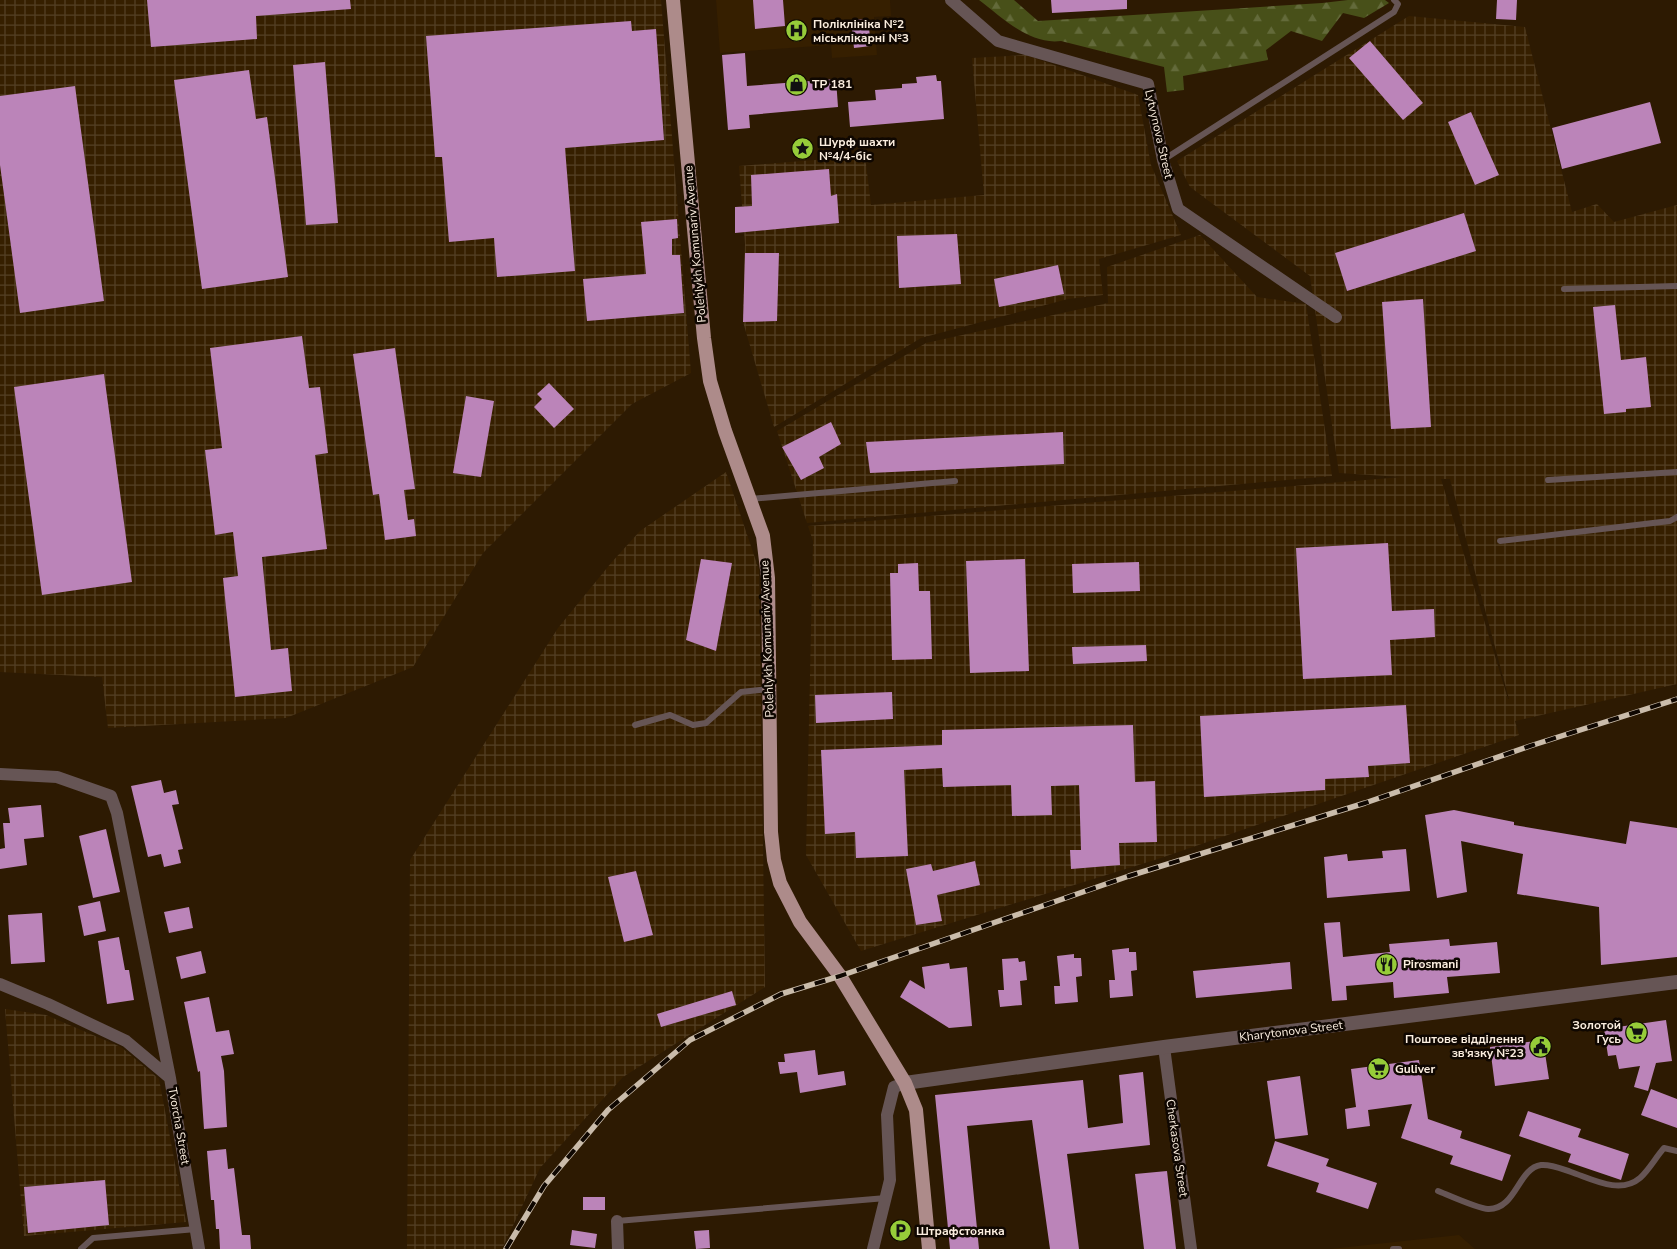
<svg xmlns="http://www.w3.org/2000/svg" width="1677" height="1249" font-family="'Nunito Sans',sans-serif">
	<defs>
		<pattern id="industrial-grid" width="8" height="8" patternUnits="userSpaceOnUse" patternTransform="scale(1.25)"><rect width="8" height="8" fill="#361f00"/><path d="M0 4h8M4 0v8" fill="none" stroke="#544025"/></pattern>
		<pattern id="forest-firs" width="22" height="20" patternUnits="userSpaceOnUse" patternTransform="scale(1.25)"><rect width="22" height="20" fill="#485019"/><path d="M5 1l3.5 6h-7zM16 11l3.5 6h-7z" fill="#636a3a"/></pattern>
	</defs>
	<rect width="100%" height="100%" fill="#2d1a02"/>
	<!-- built -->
	<path fill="#361f00" d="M716,0H890L891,16L874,17L877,55L832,58L831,45L720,53Z
		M1459,1235L1475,1249H1330Z"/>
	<!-- industrial -->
	<path fill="url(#industrial-grid)" fill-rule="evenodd" d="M0,0H661L691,373L632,404L483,553L413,667L286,718L108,728L102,677L0,672Z
		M1409,16L1525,27L1572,212L1597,204L1614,222L1677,205V684L1515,721L1519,735L1158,859L861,951L806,855L813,541L808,526L1402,477L1339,473L1310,276L1190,187L1177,161ZM1441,479H1450L1509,699H1508Z
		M1026,55L1138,95L1151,165L1181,235L1099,259L1103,295L1068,299L921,338L774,427L743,322L745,244L739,166L865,156L871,205L984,195L972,58Z
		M1200,235L1257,297L1306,304L1332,476L807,523L777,431L926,343L1108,303L1107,267Z
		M726,472L759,570L765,987L623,1077L540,1168L502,1249H407L410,860L558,628L611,563L640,531Z
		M5,1009L46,1015L121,1047L159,1079L186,1222L24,1236Z"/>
	<!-- forest -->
	<path fill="url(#forest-firs)" d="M979,0H1014L1038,21L1322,3L1348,0H1385L1389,3L1364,18L1343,13L1322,41L1291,31L1266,50L1268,60L1183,76L1184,90L1167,92L1164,67L1061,41C1029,45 1003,18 979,0Z"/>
	<!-- building -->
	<path fill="#bb84b9" d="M147,0H350L351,9L256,16L257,39L151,47Z
		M753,0H783L785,26L755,29Z
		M1051,0H1127V9L1052,13Z
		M1497,0H1517L1516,20L1496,19Z
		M868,19L871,46L854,48L851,20Z
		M631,21L632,31L656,29L664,140L565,148L575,271L497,277L494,238L449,242L442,157H435L426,36Z
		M1370,41L1423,103L1403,120L1349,58Z
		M745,53L747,86L836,79L838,107L749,115L750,128L728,130L722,55Z
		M325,62L338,223L306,225L293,65Z
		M249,70L256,119L267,117L288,277L202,289L174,80Z
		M936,75L937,81H941L944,119L850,127L848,102L876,100L875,90L902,88V84L917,83L916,77Z
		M75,86L104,301L20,313L0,165V96Z
		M1650,102L1661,143L1562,169L1552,128Z
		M1471,112L1499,175L1475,185L1448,122Z
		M829,169L831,196L837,194L839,223L735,233V207L752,206L751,175Z
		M1464,213L1476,251L1347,291L1335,253Z
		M677,219L678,238L672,239V255H680L684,313L587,321L583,279L646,274L641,222Z
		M957,234L961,284L899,288L897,236Z
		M745,253H779L777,321L743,322Z
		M1058,265L1064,294L999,307L994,279Z
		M1423,299L1431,427L1391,429L1382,302Z
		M1615,305L1621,360L1646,357L1651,407L1626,409V412L1604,414L1593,307Z
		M302,336L309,388L320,387L328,453L315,455L327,549L262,557L271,650L288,648L292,691L235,697L223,578L238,576L233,532L215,535L205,450L222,448L210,348Z
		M395,348L415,489L404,490L408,520L414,519L416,536L385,540L379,494L373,495L353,354Z
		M104,374L132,582L42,595L14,387Z
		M549,383L574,409L554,428L534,407L542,399L537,394Z
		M466,396L494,401L481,477L453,473Z
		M831,422L841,444L819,457L824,468L801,480L782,447Z
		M1063,432L1064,464L870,473L866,442Z
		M1388,543L1392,611L1434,609L1435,637L1390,640L1392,675L1303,679L1296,548Z
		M701,559L732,563L716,651L686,640Z
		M1025,559L1029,671L970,673L966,561Z
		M1139,562L1140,591L1073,593L1072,564Z
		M918,563L919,591H930L932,659L892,660L890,573H898V564Z
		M1146,645L1147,661L1073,664L1072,647Z
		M892,692L893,719L816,723L815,695Z
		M1406,705L1410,763L1368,766L1369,777L1325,779V790L1204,797L1200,716Z
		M1133,725L1135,782L1155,781L1157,842L1119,843L1120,865L1071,869L1070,850H1081L1079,785L1051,786L1052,815L1012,816L1011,785L943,787L942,768L904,770L908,856L856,858L855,832L825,834L821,750L942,745V730Z
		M161,780L164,793L176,790L179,804L172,805L183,849L178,850L181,863L164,867L161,854L148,857L131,786Z
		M41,805L44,837L24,839L27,865L0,869V849L5,848L3,823H10L8,808Z
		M1454,810L1514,822V825L1626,844L1630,821L1677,828V957L1601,965L1599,907L1517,894L1523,854L1461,841L1467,892L1437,898L1425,815Z
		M106,829L120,892L93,898L79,836Z
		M1406,849L1410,891L1327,898L1324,857L1347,854L1348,861L1383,858L1382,851Z
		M975,861L980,885L937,895L942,921L916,925L906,869L931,864L933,871Z
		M636,871L653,935L624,942L608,877Z
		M100,901L106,931L84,936L78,906Z
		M189,907L193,928L169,933L164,912Z
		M42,913L45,962L11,964L8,915Z
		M1340,922L1343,957L1390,952L1389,944L1449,939L1450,946L1497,942L1500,973L1447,977L1449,993L1394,998L1393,982L1346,986L1347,1000L1332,1001L1324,923Z
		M119,937L125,970H129L134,1000L107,1004L98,941Z
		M1129,948V952H1136L1137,970L1131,971L1133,996L1110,998L1109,980H1115L1112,950Z
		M201,951L206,973L181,979L176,957Z
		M1074,954V958H1081L1082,976L1076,977L1078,1002L1055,1004L1054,986H1060L1057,956Z
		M1018,958L1019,962L1025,961L1027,980L1020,981L1022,1005L1000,1007L998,990H1004L1002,959Z
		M1290,962L1292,989L1196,998L1193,971Z
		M949,963L950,969L967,967L972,1026L949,1028L900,997L910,980L925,989L922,967Z
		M732,991L736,1005L661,1027L657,1014Z
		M209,997L216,1032L229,1030L234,1054L221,1056L224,1071L227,1127L204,1129L200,1071L198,1072L184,1002Z
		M1666,1020L1672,1061L1656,1063L1648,1091L1634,1087L1640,1066L1619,1069L1616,1055L1608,1056L1604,1029Z
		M1543,1040L1549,1079L1495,1086L1490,1047Z
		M815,1050L818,1075L844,1071L846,1085L800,1093L797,1072L780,1074L778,1062H785L784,1054Z
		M1419,1060L1428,1119L1462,1131L1460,1138L1511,1155L1502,1181L1450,1164L1453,1156L1401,1138L1412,1104L1368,1110L1370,1126L1347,1129L1345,1109L1356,1107L1351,1069Z
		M1143,1072L1150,1145L1067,1154L1079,1249H1050L1032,1120L967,1126L979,1249H950L935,1095L1083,1080L1088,1128L1123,1123L1119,1075Z
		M1300,1076L1308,1135L1275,1139L1267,1081Z
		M1651,1089L1677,1099V1128L1641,1115Z
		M1528,1111L1581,1129L1578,1137L1629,1154L1621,1180L1568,1162L1571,1154L1519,1136Z
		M1275,1141L1329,1159L1326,1166L1377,1183L1368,1209L1316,1192L1319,1183L1267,1166Z
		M226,1149L228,1169L234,1168L242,1235H250L251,1249H220L219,1229H216L214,1200H211L207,1151Z
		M1167,1171L1176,1249H1144L1135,1174Z
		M105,1180L109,1225L28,1233L24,1187Z
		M583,1197H605V1210H583Z
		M572,1230L597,1234L595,1248L570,1245Z
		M709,1230L710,1248L696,1249L694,1231Z"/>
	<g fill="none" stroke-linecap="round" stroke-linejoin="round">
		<!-- service -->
		<path stroke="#655" stroke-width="6" d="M1163,160L1394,12L1398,4L1394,0
			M1564,289L1677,286
			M1548,480L1677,472
			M750,499L955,481
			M1500,541L1670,521L1677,517
			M635,725L670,715L693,725L706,723L741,692L769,689
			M1438,1191C1448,1195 1479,1209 1488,1209C1516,1210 1518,1168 1541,1165C1551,1164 1562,1169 1571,1172C1592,1179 1620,1195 1640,1178C1649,1170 1656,1157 1664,1148L1677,1151
			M617,1221L886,1198
			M81,1249L93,1238L196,1229
			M1393,1249H1399"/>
		<!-- minor -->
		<path stroke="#655" stroke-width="12" d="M951,0L998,41L1148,84L1163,160L1178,209L1336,317
			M0,774L57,777L111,796L117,813L170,1078
			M0,984L48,1004L126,1041L170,1078L199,1249
			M1164,1047L1191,1249
			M617,1221L618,1249
			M873,1249L890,1180L887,1115L894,1087L905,1083"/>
		<!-- tertiary -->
		<path stroke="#655" stroke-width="14" d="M905,1083L1164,1047L1677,982"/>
		<!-- primary -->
		<path stroke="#ad8b8a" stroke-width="14" d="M673,0L704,338L710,381L725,431L763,536L768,578L771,832L774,860L780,883L800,922L840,976L905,1083L916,1110L929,1249"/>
		<defs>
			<path id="rail" d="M506,1249L544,1186L608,1110L690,1040L781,994L840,976L1129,876L1365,803L1530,746L1677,699"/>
		</defs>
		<!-- rail casing -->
		<use href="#rail" stroke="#cabcab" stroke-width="5.5"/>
		<!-- rail -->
		<use href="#rail" stroke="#0f0701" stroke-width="4" stroke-dasharray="11" stroke-linecap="butt"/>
	</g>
	<!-- icons -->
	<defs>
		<symbol id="hospital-disc" viewBox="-11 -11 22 22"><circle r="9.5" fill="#96cc39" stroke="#0f0701"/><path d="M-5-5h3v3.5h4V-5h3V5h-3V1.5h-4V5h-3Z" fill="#111"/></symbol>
		<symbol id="shop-disc" viewBox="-11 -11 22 22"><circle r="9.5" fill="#96cc39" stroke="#0f0701"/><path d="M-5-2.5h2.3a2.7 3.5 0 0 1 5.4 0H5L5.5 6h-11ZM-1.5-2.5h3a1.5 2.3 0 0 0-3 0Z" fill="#111"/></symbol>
		<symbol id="sight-disc" viewBox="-11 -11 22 22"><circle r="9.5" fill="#96cc39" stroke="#0f0701"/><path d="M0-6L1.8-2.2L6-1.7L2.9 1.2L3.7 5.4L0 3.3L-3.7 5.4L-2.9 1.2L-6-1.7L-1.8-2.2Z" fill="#111"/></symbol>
		<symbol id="restaurant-disc" viewBox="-11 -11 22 22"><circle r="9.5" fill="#96cc39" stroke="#0f0701"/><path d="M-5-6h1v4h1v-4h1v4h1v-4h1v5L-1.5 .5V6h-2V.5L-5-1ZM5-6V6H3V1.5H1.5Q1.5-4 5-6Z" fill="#111"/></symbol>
		<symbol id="supermarket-disc" viewBox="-11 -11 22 22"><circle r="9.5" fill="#96cc39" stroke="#0f0701"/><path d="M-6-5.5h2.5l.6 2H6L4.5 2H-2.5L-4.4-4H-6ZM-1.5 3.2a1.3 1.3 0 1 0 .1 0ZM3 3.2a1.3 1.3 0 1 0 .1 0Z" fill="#111"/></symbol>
		<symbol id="civic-disc" viewBox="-11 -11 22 22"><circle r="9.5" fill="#96cc39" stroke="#0f0701"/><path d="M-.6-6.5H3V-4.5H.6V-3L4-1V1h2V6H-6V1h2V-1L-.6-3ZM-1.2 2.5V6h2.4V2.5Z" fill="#111"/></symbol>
		<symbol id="parking-disc" viewBox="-11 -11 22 22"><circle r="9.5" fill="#96cc39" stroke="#0f0701"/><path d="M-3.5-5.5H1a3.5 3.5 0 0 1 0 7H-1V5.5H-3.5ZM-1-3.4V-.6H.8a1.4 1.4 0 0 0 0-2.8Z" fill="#111"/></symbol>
	</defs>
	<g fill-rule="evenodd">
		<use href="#hospital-disc" x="784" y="18" width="25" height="25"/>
		<use href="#shop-disc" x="784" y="72" width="25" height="25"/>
		<use href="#sight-disc" x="790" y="136" width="25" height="25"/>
		<use href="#restaurant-disc" x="1374" y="952" width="25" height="25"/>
		<use href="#supermarket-disc" x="1624" y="1020" width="25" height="25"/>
		<use href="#civic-disc" x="1528" y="1034" width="25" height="25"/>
		<use href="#supermarket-disc" x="1366" y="1056" width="25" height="25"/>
		<use href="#parking-disc" x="888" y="1218" width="25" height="25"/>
	</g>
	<g text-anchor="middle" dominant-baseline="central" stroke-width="5" stroke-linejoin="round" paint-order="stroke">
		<!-- poi labels -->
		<g font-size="12" font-weight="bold" fill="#fbeedf" stroke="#0f0701" text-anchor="start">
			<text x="813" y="24">Поліклініка №2<tspan x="813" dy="14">міськлікарні №3</tspan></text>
			<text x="812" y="84">TP 181</text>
			<text x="819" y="142">Шурф шахти<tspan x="819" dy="14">№4/4-біс</tspan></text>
			<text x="1403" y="964">Pirosmani</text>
			<text x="1621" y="1025" text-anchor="end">Золотой<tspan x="1621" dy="14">Гусь</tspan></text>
			<text x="1524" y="1039" text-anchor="end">Поштове відділення<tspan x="1524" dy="14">зв'язку №23</tspan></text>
			<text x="1395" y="1069">Guliver</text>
			<text x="916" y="1231">Штрафстоянка</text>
		</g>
		<!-- street labels -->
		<g font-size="12" fill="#fbeedf" stroke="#0f0701">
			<text transform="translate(1159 134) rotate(77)">Lytvynova Street</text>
			<text transform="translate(695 244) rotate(-95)">Polehlykh Komunariv Avenue</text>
			<text transform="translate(767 639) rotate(-92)">Polehlykh Komunariv Avenue</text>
			<text transform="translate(1291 1031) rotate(-7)">Kharytonova Street</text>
			<text transform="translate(179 1126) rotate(80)">Tvorcha Street</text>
			<text transform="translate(1177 1148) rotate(82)">Cherkasova Street</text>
		</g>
	</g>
</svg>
